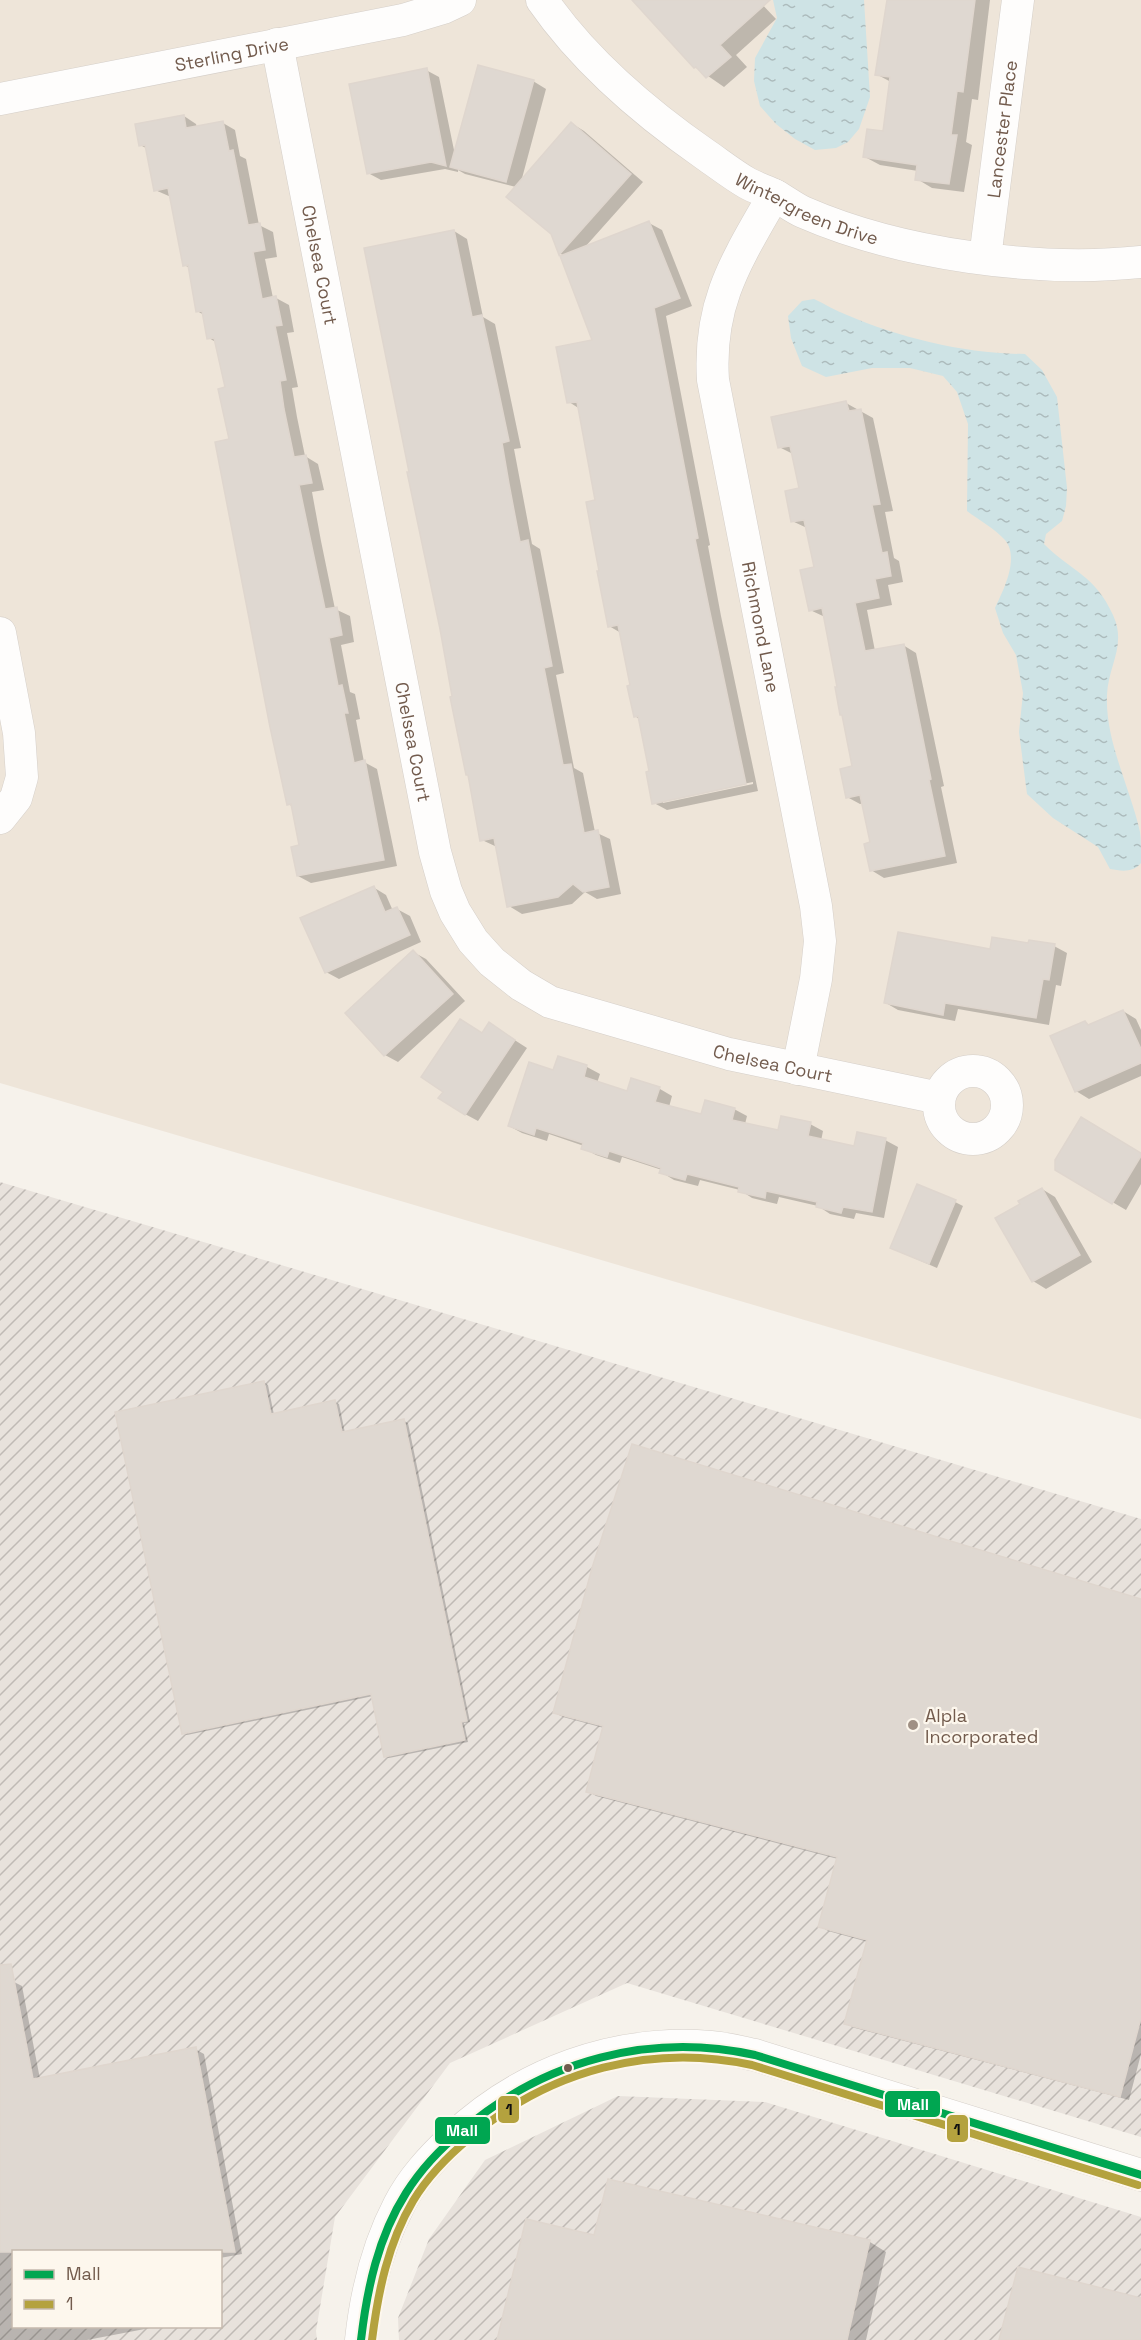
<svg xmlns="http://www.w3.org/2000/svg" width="1141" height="2340" font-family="'Space Grotesk',sans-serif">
	<defs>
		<pattern id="industrial-furrows" width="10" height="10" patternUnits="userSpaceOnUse" patternTransform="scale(1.5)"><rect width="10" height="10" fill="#e8e2dc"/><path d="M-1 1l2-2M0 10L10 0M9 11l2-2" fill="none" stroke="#c0bab5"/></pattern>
		<pattern id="water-ripples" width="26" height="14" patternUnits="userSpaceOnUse" patternTransform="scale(1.5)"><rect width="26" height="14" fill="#cee3e5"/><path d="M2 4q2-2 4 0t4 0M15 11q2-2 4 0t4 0" fill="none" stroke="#acbbbc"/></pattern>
	</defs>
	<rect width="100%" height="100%" fill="#f6f2eb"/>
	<!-- residential -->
	<path fill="#eee5d9" d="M0,0H1141V1419L0,1083Z"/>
	<!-- industrial -->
	<path fill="url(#industrial-furrows)" fill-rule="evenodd" d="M0,1182L1141,1519V2137L627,1983L450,2063L335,2217L316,2331L317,2340H0ZM14,2252H220V2326H14Z
		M618,2096L765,2102L1141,2217V2340H399L398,2318L429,2239L485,2160Z"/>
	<!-- water -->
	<path fill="url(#water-ripples)" d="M773,0H864L870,97L859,129L848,142L836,148L815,150L795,139L776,124L760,106L754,81L755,58L777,18Z
		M814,299C825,304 836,311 847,315C900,338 967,354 1025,354L1042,370L1057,397L1067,488L1066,506L1062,521L1046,534L1044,544C1072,572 1095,575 1113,615C1127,645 1108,666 1107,695C1105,741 1130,787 1140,832C1141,841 1141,853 1141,863C1133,873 1121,871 1110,869L1098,847L1053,818L1027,794L1019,732L1023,693L1016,655L1003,633L995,608C1003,591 1020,558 1005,540C995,529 979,520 967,511L968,424L957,392L943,376L910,368H872L826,377L802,366L791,338L788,316L802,301Z"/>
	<!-- shadow -->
	<path fill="#0003" fill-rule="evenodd" d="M634,0H758L776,19L736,55L747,67L724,87L695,67Z
		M888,0H990L978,100L972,99L966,142L972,145L964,192L932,188L917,179L918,171L880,165L865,157L884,133L891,82L876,74Z
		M426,70L439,77L455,155L533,81L546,89L521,182L571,123L584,131L643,182L585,247L649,223L662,230L692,306L666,316L710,545L708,546L721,616L758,791L667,810L654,803L651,772L639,719L635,716L632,686L621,633L609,626L601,572L596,502L580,409L569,402L594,341L564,256L561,254L553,233L516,187L465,174L458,170V172L445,169L381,180L368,173ZM753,782V784L663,803V800Z
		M184,116L196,124L197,128L223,123L235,130L240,156L246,159L259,225L273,232L277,257L265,259L273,298H276L289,305L294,332L287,333L298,387L292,388L297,417L305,456L318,464L324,490L312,492L321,541L335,609L350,616L354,642L341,645L350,692L355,694L360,719L356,720L364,762L377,769L397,866L311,883L298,876L301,846L292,806L288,804L231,441L227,388L217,343L209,338L204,315L197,311L190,268L184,265L171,197L155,190L148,149L140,145Z
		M454,231L467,239L483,317L495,324L521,448L514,449L532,544L540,549L564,673L556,675L574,768L583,773L595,832L610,839L621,894L597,899L585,892L572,904L522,914L509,906L497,847L482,840L366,249Z
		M846,403L873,418L893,511L885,512L894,558L899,561L903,582L888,585L892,605L867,610L875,651L903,645L916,653L944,786L941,787L957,863L884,878L871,870L872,844L864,803L860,804L847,797L854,767L825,617L810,610L816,568L807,528L792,521L800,489L793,454L779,447Z
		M373,887L386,895L393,911L397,909L410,916L421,942L339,979L326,972Z
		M1029,945L1054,946L1067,953L1061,986L1056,985L1049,1025L958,1009L955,1021L898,1010L886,1003L991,951Z
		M413,952L426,959L465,1001L398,1062L385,1055Z
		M1123,1011L1136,1019L1141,1030V1076L1089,1099L1076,1091L1085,1022L1090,1026Z
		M502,1032L527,1048L478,1121L465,1114L482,1034Z
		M559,1058L587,1067L600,1074L597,1083L628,1093L632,1080L660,1089L672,1096L669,1107L702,1116L734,1109L747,1116L745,1124L779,1132L810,1124L823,1131L821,1141L855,1148L885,1140L898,1147L884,1218L856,1213L854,1219L830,1214L818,1206L779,1197L777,1204L752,1198L740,1190L700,1180L698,1186L674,1180L661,1172L662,1170L622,1157L620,1163L596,1155L583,1148L584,1146L549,1134L547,1141L522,1133L509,1126L554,1072Z
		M1141,1154V1184L1126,1210L1056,1169Z
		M1042,1189L1055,1197L1092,1262L1046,1289L1033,1281L1022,1204Z
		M955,1202L963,1206L937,1268L900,1252Z
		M264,1382L268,1385L274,1415L335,1402L339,1404L345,1433L404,1421L408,1423L470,1722L464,1723L468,1742L389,1758L385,1756L373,1696L187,1735L184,1733Z
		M1141,1601V2054L1129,2100L855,2028L846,2024L868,1942L828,1931L820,1926L838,1859L596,1796L588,1791L604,1728L563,1717L555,1713Z
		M14,1982L22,1986L40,2079L195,2049L204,2054L242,2254L220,2258V2252H14V2326L150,2328L87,2340H0V1984Z
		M609,2181L870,2242L886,2252L866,2340H499L596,2236Z"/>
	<!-- building -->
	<path fill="#dfd8d1" stroke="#dfd6ce" stroke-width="1.5" d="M632,0H770L720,45L731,57L706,78L696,67L694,68Z
		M887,0H975L963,92L957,91L951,135H957L949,184L915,180L917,165L863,157L867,129L883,131L890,77L875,75Z
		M478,65L534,80L506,182L450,167Z
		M427,68L446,166L431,162L367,174L349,84Z
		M184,115L186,128L223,121L229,151L233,150L248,225L260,223L265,250L253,252L262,299L276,296L282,325L275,326L286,380L280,381L284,409L294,457L306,455L312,483L299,485L309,533L325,609L337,607L342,635L329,638L338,686L342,685L348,713H344L354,763L365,760L384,860L297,876L291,847L299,845L291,804L287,805L270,727L215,442L229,439L218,389L225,387L214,338L207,339L202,311L196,312L188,265L183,266L168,188L154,191L145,145L139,146L135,124Z
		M571,122L631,174L559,255L551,234L506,197Z
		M649,221L680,298L654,308L698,538L695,539L709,608L746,784L652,804L646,772L649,771L638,716L634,717L627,686L630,685L618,625L608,627L597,571H599L586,502L595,500L577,402L567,403L556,347L592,340L560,256Z
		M454,230L472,317L482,315L497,384L509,441L502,443L509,484L520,542L528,540L552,666L544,668L563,765L571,764L584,833L598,830L609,887L583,892L573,884L558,897L507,907L494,838L480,841L468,775H466L450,697L452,696L440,629L407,472H409L364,248Z
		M846,401L849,411L861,409L880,504L872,505L882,553L887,552L891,576L875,579L879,598L855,603L865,651L904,644L931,779L929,780L945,856L870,871L864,844L870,842L860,795L846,798L840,769L852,766L842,715H840L835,687H837L822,608L809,611L800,570L814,567L804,520L791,522L785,491L799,488L790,446L778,448L771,417Z
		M374,886L385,912L397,907L410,935L325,973L300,918Z
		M898,932L990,949L992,937L1028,943L1029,940L1055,944L1049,980L1043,979L1036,1018L945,1003L943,1015L884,1003Z
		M413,950L453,994L384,1056L345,1013Z
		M1123,1010L1141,1049V1063L1075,1092L1050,1036L1085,1021L1088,1025Z
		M460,1019L482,1033L489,1022L515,1040L465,1115L438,1098L443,1092L421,1077Z
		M558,1056L587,1065L584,1077L627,1091L631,1078L660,1087L655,1102L701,1114L705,1100L735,1108L732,1120L778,1130L781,1116L811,1122L808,1136L854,1146L857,1132L886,1138L872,1212L843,1207L841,1213L816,1207L817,1202L766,1191L765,1198L738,1192L739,1187L687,1174L685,1180L659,1173L661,1168L609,1151L607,1157L581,1149L583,1143L536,1128L534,1135L508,1126L529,1062L553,1070Z
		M1081,1117L1141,1153V1156L1112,1204L1055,1170V1160Z
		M917,1184L956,1200L929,1264L890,1248Z
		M1042,1188L1080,1255L1032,1282L995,1218L1020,1204L1018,1201Z
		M264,1381L271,1414L335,1400L342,1432L404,1419L467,1721L461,1722L465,1740L384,1757L371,1694L182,1734L115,1412Z
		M632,1444L1141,1599V2018L1120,2097L844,2024L867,1940L818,1927L837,1857L586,1792L603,1726L553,1713L592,1568Z
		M11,1964L33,2079L196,2047L235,2252H0V1965Z
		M608,2179L870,2240L847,2340H497L526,2219L594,2235Z
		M1018,2267L1141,2298V2340H999Z"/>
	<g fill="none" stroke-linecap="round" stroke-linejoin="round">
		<defs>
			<g id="minor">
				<path id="s1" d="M542,0C585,62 644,112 706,155C719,164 733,175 747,183C756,188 766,191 776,196C785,201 794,208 803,212C899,254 1037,273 1141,262"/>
				<path id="s2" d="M277,44L435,852L446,891L455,912L473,941L492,962L521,985L550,1002L729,1054L939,1098"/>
				<path id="s3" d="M0,99L403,20L443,8L460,0"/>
				<path id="s4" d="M774,195C737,260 708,302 713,380L816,906L820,941L816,979L798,1069"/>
				<path id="s5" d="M985,258L1018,0"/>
				<path d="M0,633L19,733L22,777L16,798L0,818"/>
				<circle cx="973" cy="1105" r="34"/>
				<path d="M361,2340C366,2293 377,2247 399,2205C412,2179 432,2158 453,2138C522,2073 615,2039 711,2047C726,2048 741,2052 755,2055L1141,2175"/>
			</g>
		</defs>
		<!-- minor casing -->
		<use href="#minor" stroke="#d5cfc9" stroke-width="33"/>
		<!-- minor -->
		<use href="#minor" stroke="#fefdfc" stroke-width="32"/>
		<defs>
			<path id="bus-1" d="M361,2340C367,2289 378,2237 406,2193C421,2169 441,2148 463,2130C545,2060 650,2032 755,2055L1141,2175"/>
			<path id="bus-2" d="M372,2340C378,2292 388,2243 413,2201C428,2176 449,2155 471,2137C549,2070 652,2043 752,2065L1138,2185"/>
		</defs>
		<!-- bus-1 casing -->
		<use href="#bus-1" stroke="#fdf7ed" stroke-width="12"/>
		<!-- bus-2 casing -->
		<use href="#bus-2" stroke="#fdf7ed" stroke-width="12"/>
		<!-- bus-1 -->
		<use href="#bus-1" stroke="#00a651" stroke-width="8"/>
		<!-- bus-2 -->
		<use href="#bus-2" stroke="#b4a23e" stroke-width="8"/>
	</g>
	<!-- markers -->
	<circle fill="#a09084" stroke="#fdf7ed" stroke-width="2" cx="913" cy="1725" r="6"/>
	<circle fill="#725b4d" stroke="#fdf7ed" stroke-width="2" cx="568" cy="2068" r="5"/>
	<g text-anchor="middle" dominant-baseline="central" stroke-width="4.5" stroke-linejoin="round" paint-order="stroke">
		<!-- street labels -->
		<g font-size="18" fill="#725b4d" stroke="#fdf7ed">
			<text stroke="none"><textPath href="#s3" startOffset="236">Sterling Drive</textPath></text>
			<text stroke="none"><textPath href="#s5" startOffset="130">Lancester Place</textPath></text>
			<text stroke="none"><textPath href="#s1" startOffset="342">Wintergreen Drive</textPath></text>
			<text stroke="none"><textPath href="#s2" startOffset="225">Chelsea Court</textPath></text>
			<text stroke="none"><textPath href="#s4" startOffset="450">Richmond Lane</textPath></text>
			<text stroke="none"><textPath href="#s2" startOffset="711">Chelsea Court</textPath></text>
			<text stroke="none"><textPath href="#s2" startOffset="1251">Chelsea Court</textPath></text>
		</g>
		<!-- poi labels -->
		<g font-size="18" fill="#725b4d" stroke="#fdf7ed" text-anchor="start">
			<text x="925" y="1715">Alpla<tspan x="925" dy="21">Incorporated</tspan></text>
		</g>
	</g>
	<g stroke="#fdf7ed" stroke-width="2">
		<rect x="884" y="2090" width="57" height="28" rx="6" fill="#00a651"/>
		<rect x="497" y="2095" width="23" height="29" rx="6" fill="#b4a23e"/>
		<rect x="946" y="2114" width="23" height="29" rx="6" fill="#b4a23e"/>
		<rect x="434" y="2116" width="57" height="29" rx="6" fill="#00a651"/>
	</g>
	<g font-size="16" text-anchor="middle" font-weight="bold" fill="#fff">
		<text x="913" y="2110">Mall</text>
		<text x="462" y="2136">Mall</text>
	</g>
	<g font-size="16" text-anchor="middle" font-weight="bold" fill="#111">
		<text x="509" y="2115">1</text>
		<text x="957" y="2135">1</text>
	</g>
	<!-- legend -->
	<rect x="12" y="2250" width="210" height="78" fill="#fdf7ed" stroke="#c5b9ad" stroke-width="1.5"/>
	<rect x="24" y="2270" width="30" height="9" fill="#00a651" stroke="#c5b9ad" stroke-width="1.5"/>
	<text x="66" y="2280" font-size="18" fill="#725b4d">Mall</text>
	<rect x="24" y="2300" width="30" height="9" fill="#b4a23e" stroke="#c5b9ad" stroke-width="1.5"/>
	<text x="66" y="2310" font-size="18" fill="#725b4d">1</text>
</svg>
